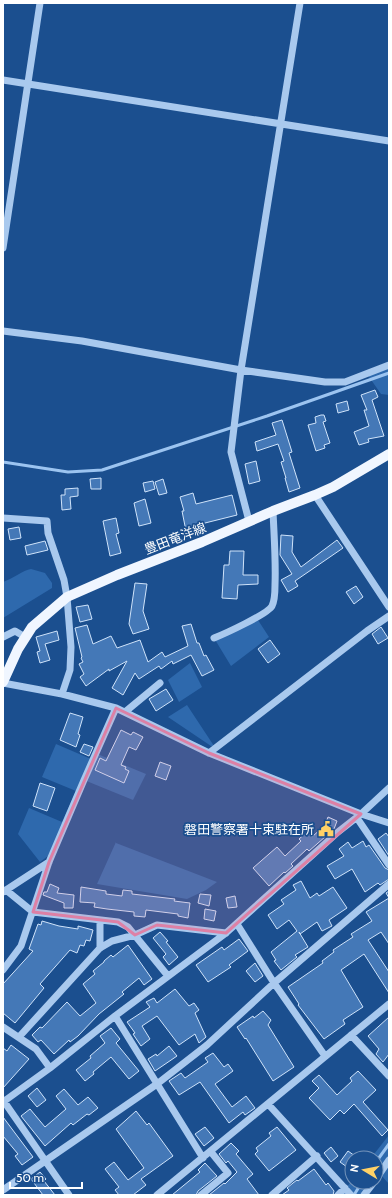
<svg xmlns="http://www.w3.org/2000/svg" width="392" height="1198" font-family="Cabin,'Noto Sans JP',sans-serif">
	<rect width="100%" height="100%" fill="#1b4f8f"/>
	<!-- green -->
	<path fill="#2e69ad" d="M389,364V395L381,394L367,374Z
		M31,569L45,573L52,583V588L3,618V582C13,579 23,570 31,569Z
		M256,617L269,637L231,666L214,638Z
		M190,663L202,687L179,702L168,680Z
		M187,705L214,746H211L168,717Z
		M56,744L91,759L95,753L146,774L133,800L84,780L48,856L40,862L18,834L29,808L62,822L76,791L42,777Z
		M116,842V843L217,882L206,890L187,899L97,884Z
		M389,1135V1184L380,1174L376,1179V1158H371Z
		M352,1181V1182H374L365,1195H339Z"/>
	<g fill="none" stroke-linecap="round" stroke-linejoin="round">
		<!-- stream -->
		<path stroke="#9cc4f0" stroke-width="3" d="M3,462L68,472L102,470L267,416L389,373
			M376,1162L389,1144
			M354,1195L362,1182"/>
	</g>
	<!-- building -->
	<path fill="#4478b7" stroke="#cfe3fa" d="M375,390L378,397L372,400L384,436L368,439L369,442L359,445L354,432L369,426L364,410H367L361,395Z
		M347,401L349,410L338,413L336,404Z
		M321,415H324L326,421L323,422L330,443L324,445L325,448L316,451L308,425L316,423L315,417Z
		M282,420L292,452L289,453L300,488L289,492L285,478H286L281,462L284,461L278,444L257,451L255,442L276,435L272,423Z
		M256,461L260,481L249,484L245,464Z
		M101,478V489H91L90,479Z
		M163,479L167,493L159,495L155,482Z
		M153,481L155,489L145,492L143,483Z
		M78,488V496L70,497L71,509L62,510L61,495H65V489Z
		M193,493L196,504L232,495L237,515L197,525L198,528L186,531L182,511H184L180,497Z
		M145,499L151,523L139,526L134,503Z
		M116,518L119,533L116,534L121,553L110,556L103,521Z
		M19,527L21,538L10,540L8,529Z
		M281,535L293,536L292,552L301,567L337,540L343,548L295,581L298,586L288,592L281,580L292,574L280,555Z
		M45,541L48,550L27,555L25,546Z
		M230,551H244L243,575H258V584L238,585L237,599L222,598L224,565H229Z
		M135,583L147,584L143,611L149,629L133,634L129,624Z
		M356,586L363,597L354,604L346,592Z
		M88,605L92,619L80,622L76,607Z
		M191,624L197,643H199L204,656L206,655L214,670L202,676L191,655L173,664L172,661L161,669L159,666L139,679L135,673L123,695L112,688L127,661L109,671V669L86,686L80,677L84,674L79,664L83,662L81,658L82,657L75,628L87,625L93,644L111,636L117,648L140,640L148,662L162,652L165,657L188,646L182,626Z
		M381,627L388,638L378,644L372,634Z
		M57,631L59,640L45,644L50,660L40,663L37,652L40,651L36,637Z
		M270,640L280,654L268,663L258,649Z
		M166,689L173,700L156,711L149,699Z
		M70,713L83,717L78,734L80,735L76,747L60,740Z
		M121,730L131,735L133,732L143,737L136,750L129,747L121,765L126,767L125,769L129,771L124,783L95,770L100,758L106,761Z
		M84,744L93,747L89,756L80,752Z
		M160,762L171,766L166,780L155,776Z
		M40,783L55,788L47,811L33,806Z
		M328,817L337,821L334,829L309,851L307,849L291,864L293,866L285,873L284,872L269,886L253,868L277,847L285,856L301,841L299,839L307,832L312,837L325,825Z
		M386,833L389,837V856L378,839Z
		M363,841L366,847L369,845L385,868L389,870V879L380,885L378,883L365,892L352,869L335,879L327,866L344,856L339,849L348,842L352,848Z
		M301,881L310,898L317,893L319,896L333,887L347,908L329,920L332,926L322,931L317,922L300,934L299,932L308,947L295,955L297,957L281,970L274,961L276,960L271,952L297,931L289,920L277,929L268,915L284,904L281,900L296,890L293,885Z
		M50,884L59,888L57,893L74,895L73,908H64V903L43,895L44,892H47Z
		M81,887L106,891V894L122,896L123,890L132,891V894L175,899L174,901L190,903L188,918L178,916V914L146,910L145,917L134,916V912L107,909L94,907L95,903L80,902Z
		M389,891V944L381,932L368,940L389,972V993L364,954L341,970L363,1007L343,1020L345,1024L324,1039L298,1005L299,1004L288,987L323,963L322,961L334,952L333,950L353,937L351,934L372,921L366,912L389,898L386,893Z
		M200,894L211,895L209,906L198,903Z
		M235,896L237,907L228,908L226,898Z
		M205,909L216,911L214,921L204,919Z
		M42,921L59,926L78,929V926L93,930L90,941L86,940L84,946L80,945L77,953L70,950L40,984L44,988L15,1023L3,1013V984L33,951L29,949L38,924L41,925Z
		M160,932L168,941L166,942L178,957L169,965L163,957L166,954L153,938Z
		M239,939L248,951L229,965L231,967L208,982L196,965L222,947L224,950Z
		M128,945L152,979L144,985L139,978L122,992L124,994L99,1014L78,1036L70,1042L69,1040L54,1054L41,1040L38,1042L32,1035L40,1027L42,1028L67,1002L80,1016L96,1003L83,984L95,974L93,971L104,962V961L111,955L113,957Z
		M255,963L263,976L255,982L246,971Z
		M175,989L189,1006L194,1003L199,1010L195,1013L206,1037L199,1043L195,1034L179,1045L157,1016L142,1026L150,1039L141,1046L133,1034L135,1033L127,1022L150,1007L146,1002L154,998L157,1003Z
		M263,1011L271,1020L268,1025L294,1067L273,1081L246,1038L245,1039L237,1027L253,1016L254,1018Z
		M389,1017V1054L383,1062L376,1054L379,1049L368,1036Z
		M111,1028L120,1039L116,1043L139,1071L129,1079L111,1057L93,1072L94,1074L85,1081L76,1070L91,1058L90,1056L105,1043L100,1036Z
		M11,1045L29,1059L3,1088V1048L7,1051Z
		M169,1046L177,1056L155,1071L148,1059L156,1054L157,1056Z
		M213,1053L224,1067L228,1064L233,1071L215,1084L232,1107L246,1096L255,1108L245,1115L243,1112L229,1123L200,1082L179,1095L169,1081L181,1073L185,1078L208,1062L205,1058Z
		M358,1071L376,1090L363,1102L388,1130L382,1136L354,1104L344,1114L340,1110L330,1120L309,1098L319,1088L312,1081L319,1075L337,1095L352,1081L350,1078Z
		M37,1088L46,1100L37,1107L28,1096Z
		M64,1089L78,1105L88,1097L98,1108L89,1115L87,1114L73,1125L71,1123L45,1146L21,1116L30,1109L45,1127L66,1109L56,1096Z
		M136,1111L147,1125L149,1123L173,1156L141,1179L146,1185L133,1195H119L115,1190L119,1187L105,1169L114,1162L128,1180L144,1168L116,1129Z
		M3,1117L33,1157L22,1165L15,1156L18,1154L3,1136Z
		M205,1127L214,1138L204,1146L195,1134Z
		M277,1127L296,1150L269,1171L255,1154L258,1151L256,1148L271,1136L269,1133Z
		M231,1143L239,1151L236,1154L253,1174L247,1179L259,1195H209L224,1183L225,1184L237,1172L228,1161L226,1163L219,1154Z
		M331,1147L338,1156L331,1162L324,1153Z
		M348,1151L355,1156L352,1158V1161L347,1167L340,1162Z
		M205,1163L217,1176L198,1191L196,1195H172L200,1172L198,1170Z
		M314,1169L326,1185L328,1183L334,1191L333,1195H282L289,1190L287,1188L293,1183L297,1180L298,1181Z
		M40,1172L46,1179L44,1181L55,1195H43L31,1179Z"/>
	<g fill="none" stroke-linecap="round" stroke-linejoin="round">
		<!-- minor -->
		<path stroke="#a9c9ee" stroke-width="7" d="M3,80L389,141
			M3,248L40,3
			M3,331L82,341L241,370L325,382H345L389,365
			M315,495L389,607
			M3,518L47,521L48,533L64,580L67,597L71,647L70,670L62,694
			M249,521L231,452L241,370L300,3
			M3,637L15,631L25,637
			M214,638C224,634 268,614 272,606C275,600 275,591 275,585C276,560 274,536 273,511
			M3,683L62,694L116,708L209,753L361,814L389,823
			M125,712L160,683
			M209,753L367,631L389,616
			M357,818L389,865
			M6,890L33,912L118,922L128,927L168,976
			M3,892L49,862
			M100,920V948
			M237,924L274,983L325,1056
			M3,970L21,946L49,862L84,780L116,708
			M115,1016L203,1158
			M3,1027L36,1049L50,1068
			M351,1035L389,1076
			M19,1037L100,948L112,941L135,935L157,925L226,933
			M3,1100L69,1195
			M3,1102L50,1068L115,1016L226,933L338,832L361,814L389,788
			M268,1104L351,1195
			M376,1179L389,1160
			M3,1190L157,1084L207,1045L274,983L389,884
			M157,1195L389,1004
			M201,1195L228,1173L211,1152
			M272,1195L317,1156
			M338,1195L345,1188
			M364,1195L374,1182"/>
		<!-- major -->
		<path stroke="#f0f6ff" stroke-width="10" d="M3,682L18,649L32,627L67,597L117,575L202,542L273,511L315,495L333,487L389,454"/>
	</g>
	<!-- marked area -->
	<path fill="#dd80a5" fill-opacity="0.2" stroke="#dd80a5" stroke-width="3" stroke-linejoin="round" d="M116,708L209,753L361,814L226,933L157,925L135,935L118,922L33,912L49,862Z"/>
	<!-- icons -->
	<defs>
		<symbol id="civic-bare" viewBox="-9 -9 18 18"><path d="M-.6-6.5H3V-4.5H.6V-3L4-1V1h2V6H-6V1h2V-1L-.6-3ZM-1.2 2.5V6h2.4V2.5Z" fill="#ffd166" stroke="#1b4f8f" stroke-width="2.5" paint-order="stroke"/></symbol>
	</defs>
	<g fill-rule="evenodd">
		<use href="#civic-bare" x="315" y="818" width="22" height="22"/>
	</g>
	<g text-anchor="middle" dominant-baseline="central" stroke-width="3.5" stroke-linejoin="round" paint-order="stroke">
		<!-- street labels -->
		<g font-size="13" fill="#fff" stroke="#1b4f8f">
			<text transform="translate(175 538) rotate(-21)">豊田竜洋線</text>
		</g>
		<!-- poi labels -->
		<g font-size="13" fill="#fff" stroke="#1b4f8f" text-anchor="end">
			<text x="314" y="829">磐田警察署十束駐在所</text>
		</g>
	</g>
	<!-- border -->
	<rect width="392" height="1198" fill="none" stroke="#ffffff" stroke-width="8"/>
	<!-- north arrow -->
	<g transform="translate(364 1170) rotate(280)"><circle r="19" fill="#1b4f8f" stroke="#7695bc"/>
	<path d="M0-3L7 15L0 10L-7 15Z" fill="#ffd166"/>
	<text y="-6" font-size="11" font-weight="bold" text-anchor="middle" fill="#ffffff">N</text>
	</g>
	<!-- scale -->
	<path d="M10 1182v6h72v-6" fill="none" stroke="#ffffff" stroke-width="2"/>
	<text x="16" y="1182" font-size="12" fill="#ffffff" stroke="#1b4f8f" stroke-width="3" paint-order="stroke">50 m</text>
</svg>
